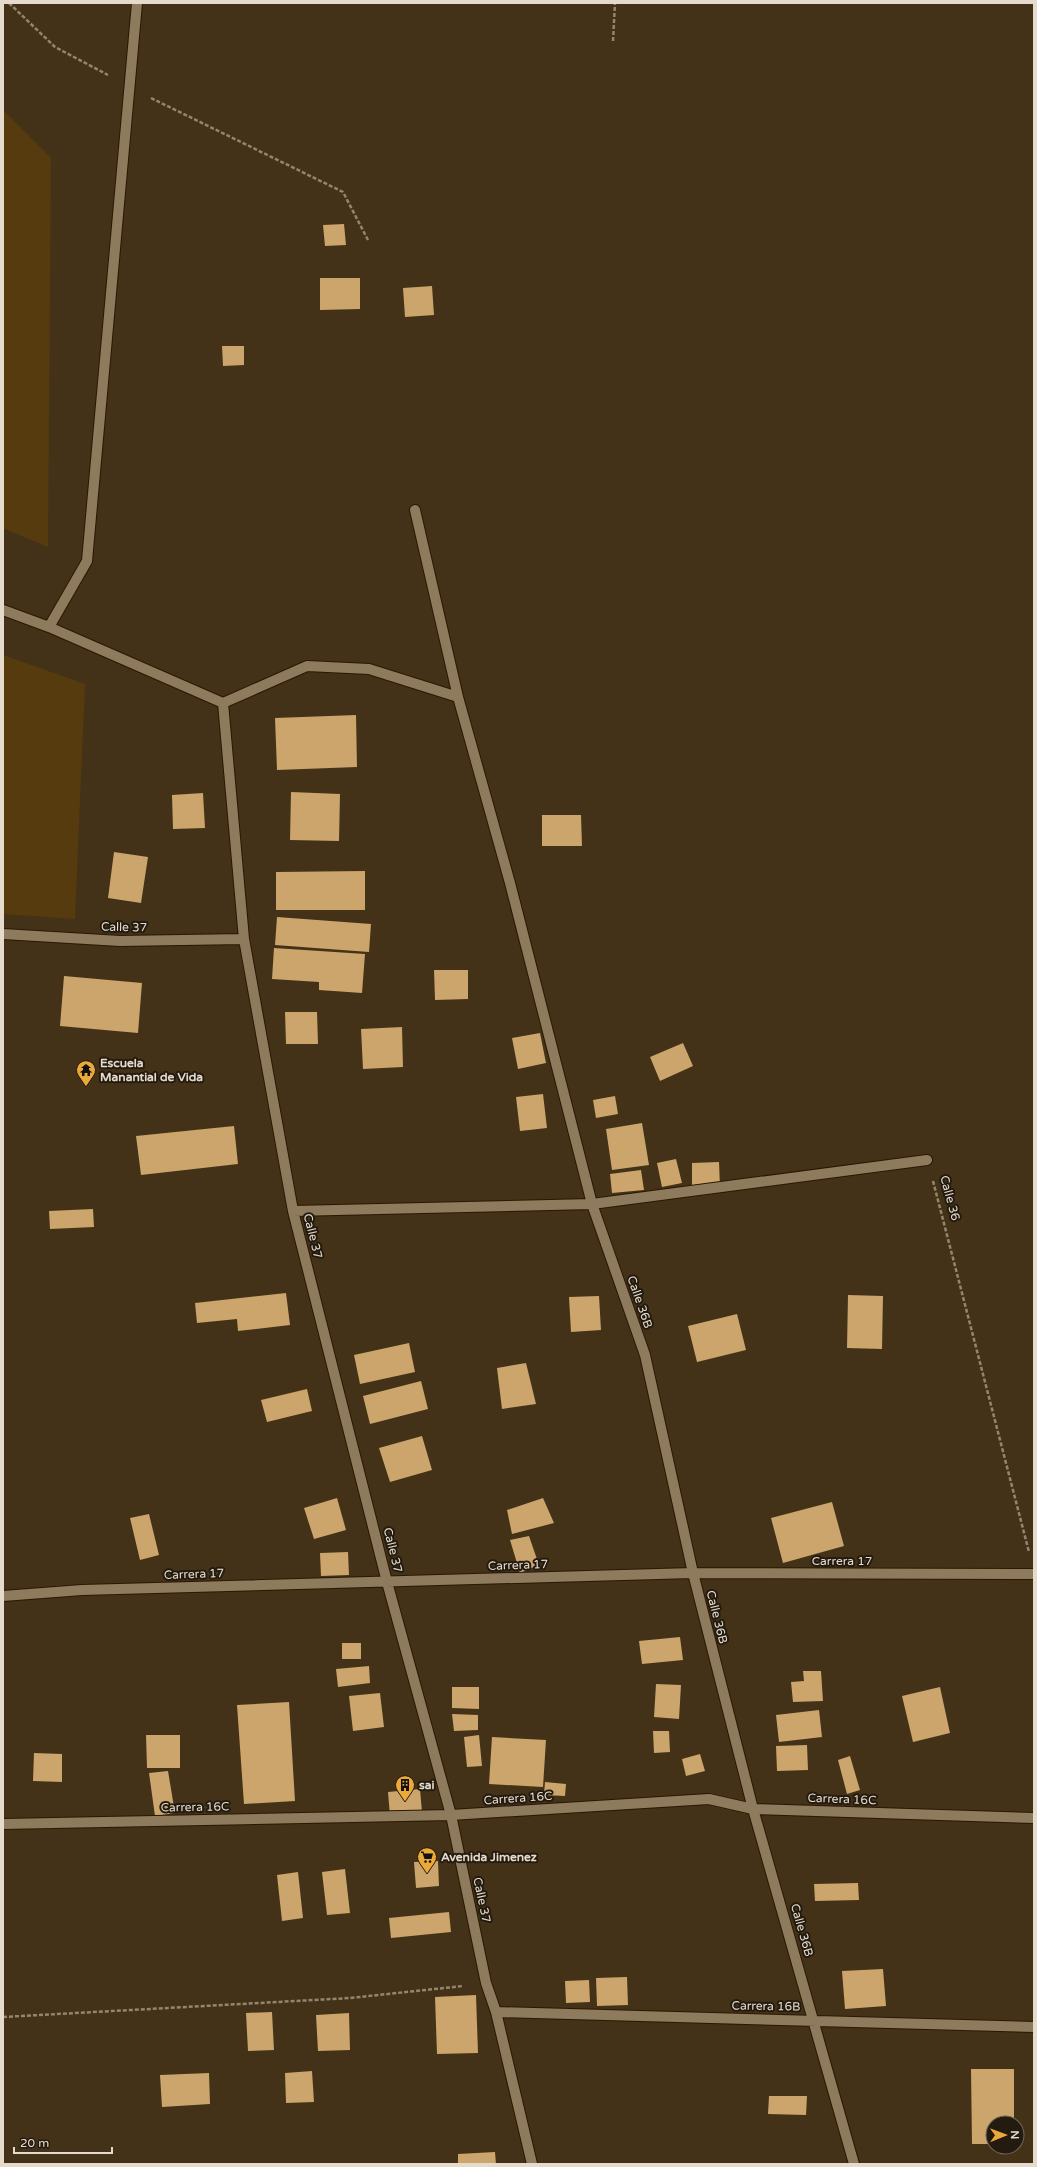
<svg xmlns="http://www.w3.org/2000/svg" width="1037" height="2167" font-family="'Varela Round',sans-serif">
	<rect width="100%" height="100%" fill="#433217"/>
	<!-- green -->
	<path fill="#553b0e" d="M3,110L51,158L48,547L3,528Z
		M3,655L85,684L75,919L3,914Z"/>
	<!-- building -->
	<path fill="#cba56c" d="M344,224L346,245L325,246L323,225Z
		M320,278H360V309L320,310Z
		M432,286L434,315L405,317L403,288Z
		M222,346H244V365L223,366Z
		M356,715L357,767L277,770L275,718Z
		M291,792L340,794L339,841L290,840Z
		M203,793L205,828L173,829L172,795Z
		M542,815H581L582,846H542Z
		M114,852L148,857L141,903L108,898Z
		M365,871V910H276V872Z
		M277,917L371,924L369,952L275,945Z
		M274,948L365,954L362,993L319,990V982L272,979Z
		M434,970H468V999L435,1000Z
		M64,976L142,983L138,1033L60,1026Z
		M285,1012H317L318,1044H286Z
		M402,1027L403,1067L363,1069L361,1029Z
		M540,1033L546,1063L518,1069L512,1038Z
		M683,1043L693,1066L660,1081L650,1057Z
		M543,1094L547,1128L520,1131L516,1097Z
		M615,1096L618,1114L596,1118L593,1100Z
		M642,1123L649,1165L612,1170L606,1129Z
		M234,1126L238,1164L141,1175L136,1136Z
		M676,1159L682,1183L662,1187L657,1163Z
		M719,1162L720,1187H692V1163Z
		M641,1170L644,1190L612,1193L610,1174Z
		M93,1209L94,1227L50,1229L49,1211Z
		M286,1293L290,1325L238,1331L237,1319L197,1323L195,1303Z
		M848,1295L883,1296L882,1349L847,1348Z
		M599,1296L601,1330L571,1332L569,1297Z
		M737,1314L746,1350L697,1362L688,1326Z
		M409,1343L415,1372L360,1384L354,1355Z
		M526,1363L536,1404L502,1409L497,1368Z
		M421,1381L428,1409L370,1424L363,1396Z
		M307,1389L312,1411L267,1422L261,1400Z
		M422,1436L432,1470L390,1482L379,1448Z
		M337,1498L346,1530L314,1539L304,1508Z
		M543,1498L554,1523L512,1534L507,1510Z
		M832,1502L844,1546L783,1563L771,1518Z
		M149,1514L159,1555L140,1560L130,1518Z
		M529,1536L539,1565L520,1573L510,1540Z
		M348,1552L349,1575L321,1576L320,1553Z
		M680,1637L683,1660L642,1664L639,1641Z
		M342,1643H361V1659H342Z
		M369,1666L370,1683L338,1687L336,1669Z
		M803,1671H821L823,1701L793,1702L791,1682L804,1681Z
		M656,1684L681,1685L679,1719L654,1717Z
		M452,1687H479V1709L452,1708Z
		M940,1687L950,1733L913,1742L902,1696Z
		M380,1693L384,1727L353,1731L349,1696Z
		M289,1702L295,1801L244,1804L237,1705Z
		M819,1710L822,1737L779,1742L776,1715Z
		M452,1714L478,1715V1730L454,1731Z
		M653,1731H669L670,1752L654,1753Z
		M146,1735H180V1768H147Z
		M479,1735L482,1766L467,1767L464,1737Z
		M492,1737L546,1740L543,1787L489,1784Z
		M807,1745L808,1770L777,1771L776,1746Z
		M34,1753L62,1754V1782L33,1781Z
		M700,1754L705,1771L686,1776L682,1759Z
		M850,1756L860,1790L847,1794L838,1760Z
		M168,1771L175,1813L155,1816L149,1773Z
		M545,1782L566,1784L565,1796L544,1795Z
		M420,1789L422,1812L390,1816L388,1792Z
		M438,1861L439,1886L416,1888L414,1862Z
		M345,1869L350,1913L327,1915L322,1872Z
		M298,1872L303,1918L282,1921L277,1875Z
		M858,1883L859,1900L815,1901L814,1884Z
		M449,1912L451,1932L391,1938L389,1918Z
		M883,1969L886,2006L845,2009L842,1971Z
		M627,1977L628,2005L597,2006L596,1978Z
		M589,1980L590,2002L566,2003L565,1981Z
		M476,1995L478,2053L437,2054L435,1997Z
		M272,2012L274,2050L248,2051L246,2013Z
		M349,2013L350,2050L318,2051L316,2015Z
		M971,2069H1014V2123H993V2144H972Z
		M312,2071L314,2102L286,2103L285,2073Z
		M209,2073L210,2104L162,2107L160,2075Z
		M769,2096H807L806,2115L768,2114Z
		M495,2152L496,2164H458V2154Z"/>
	<g fill="none" stroke-linecap="round" stroke-linejoin="round">
		<defs>
			<path id="minor" d="M415,510L458,697L510,883L592,1204L645,1355L693,1573L753,1809L854,2164
				M3,610L49,627L223,703L307,666L369,669L458,697
				M49,627L87,561L137,3
				M223,703L244,939L293,1211L387,1582L451,1815L486,1983L496,2012L532,2164
				M3,934L120,941L244,939
				M293,1211L592,1204L927,1160
				M3,1596L82,1590L693,1573L1034,1574
				M3,1824L451,1815L709,1799L753,1809L1034,1818
				M496,2012L1034,2027"/>
		</defs>
		<!-- minor casing -->
		<use href="#minor" stroke="#291900" stroke-width="12"/>
		<!-- path -->
		<path stroke="#938570" stroke-width="2.5" stroke-dasharray="4 2" stroke-linecap="butt" d="M9,3L55,47L108,75
			M613,41L615,3
			M151,98L343,192L368,240
			M933,1181L1029,1552
			M3,2017L350,1998L463,1986"/>
		<!-- minor -->
		<use href="#minor" stroke="#8e7a5d" stroke-width="10"/>
	</g>
	<!-- icons -->
	<defs>
		<symbol id="temple-pin" viewBox="-11 -11 22 30"><path d="M0 17L-7.5 6A9.5 9.5 0 1 1 7.5 6Z" fill="#eba939" stroke="#231b10"/><path d="M0-6L5-2H3V0L6.5 2.5H4V6H1.5V3h-3V6H-4V2.5H-6.5L-3 0V-2H-5Z" fill="#111"/></symbol>
		<symbol id="building-pin" viewBox="-11 -11 22 30"><path d="M0 17L-7.5 6A9.5 9.5 0 1 1 7.5 6Z" fill="#eba939" stroke="#231b10"/><path d="M-4-6H4V6H1V3H-1V6H-4ZM-2.5-4.3h1.7v1.8h-1.7ZM.8-4.3h1.7v1.8H.8ZM-2.5-1h1.7V.8h-1.7ZM.8-1h1.7V.8H.8Z" fill="#111"/></symbol>
		<symbol id="supermarket-pin" viewBox="-11 -11 22 30"><path d="M0 17L-7.5 6A9.5 9.5 0 1 1 7.5 6Z" fill="#eba939" stroke="#231b10"/><path d="M-6-5.5h2.5l.6 2H6L4.5 2H-2.5L-4.4-4H-6ZM-1.5 3.2a1.3 1.3 0 1 0 .1 0ZM3 3.2a1.3 1.3 0 1 0 .1 0Z" fill="#111"/></symbol>
	</defs>
	<g fill-rule="evenodd">
		<use href="#temple-pin" x="75" y="1059" width="22" height="30"/>
		<use href="#building-pin" x="394" y="1774" width="22" height="30"/>
		<use href="#supermarket-pin" x="416" y="1846" width="22" height="30"/>
	</g>
	<g text-anchor="middle" dominant-baseline="central" stroke-width="4" stroke-linejoin="round" paint-order="stroke">
		<!-- street labels -->
		<g font-size="12" fill="#e5dacb" stroke="#231b10">
			<text transform="translate(124 927) rotate(1)">Calle 37</text>
			<text transform="translate(950 1198) rotate(75)">Calle 36</text>
			<text transform="translate(313 1236) rotate(76)">Calle 37</text>
			<text transform="translate(640 1302) rotate(71)">Calle 36B</text>
			<text transform="translate(393 1550) rotate(76)">Calle 37</text>
			<text x="842" y="1561">Carrera 17</text>
			<text transform="translate(518 1565) rotate(-2)">Carrera 17</text>
			<text transform="translate(194 1574) rotate(-2)">Carrera 17</text>
			<text transform="translate(717 1617) rotate(76)">Calle 36B</text>
			<text transform="translate(518 1798) rotate(-4)">Carrera 16C</text>
			<text transform="translate(842 1799) rotate(2)">Carrera 16C</text>
			<text transform="translate(195 1807) rotate(-1)">Carrera 16C</text>
			<text transform="translate(482 1900) rotate(78)">Calle 37</text>
			<text transform="translate(802 1930) rotate(74)">Calle 36B</text>
			<text transform="translate(766 2006) rotate(1)">Carrera 16B</text>
		</g>
		<!-- poi labels -->
		<g font-size="12" font-weight="bold" fill="#e5dacb" stroke="#231b10" text-anchor="start">
			<text x="100" y="1063">Escuela<tspan x="100" dy="14">Manantial de Vida</tspan></text>
			<text x="419" y="1785">sai</text>
			<text x="441" y="1857">Avenida Jimenez</text>
		</g>
	</g>
	<!-- border -->
	<rect width="1037" height="2167" fill="none" stroke="#e5dacb" stroke-width="8"/>
	<!-- north arrow -->
	<g transform="translate(1005 2135) rotate(89)"><circle r="19" fill="#231b10" stroke="#71675b"/>
	<path d="M0-3L7 15L0 10L-7 15Z" fill="#eba939"/>
	<text y="-6" font-size="11" font-weight="bold" text-anchor="middle" fill="#e5dacb">N</text>
	</g>
	<!-- scale -->
	<path d="M14 2147v6h98v-6" fill="none" stroke="#e5dacb" stroke-width="2"/>
	<text x="20" y="2147" font-size="12" fill="#e5dacb" stroke="#231b10" stroke-width="3" paint-order="stroke">20 m</text>
</svg>
